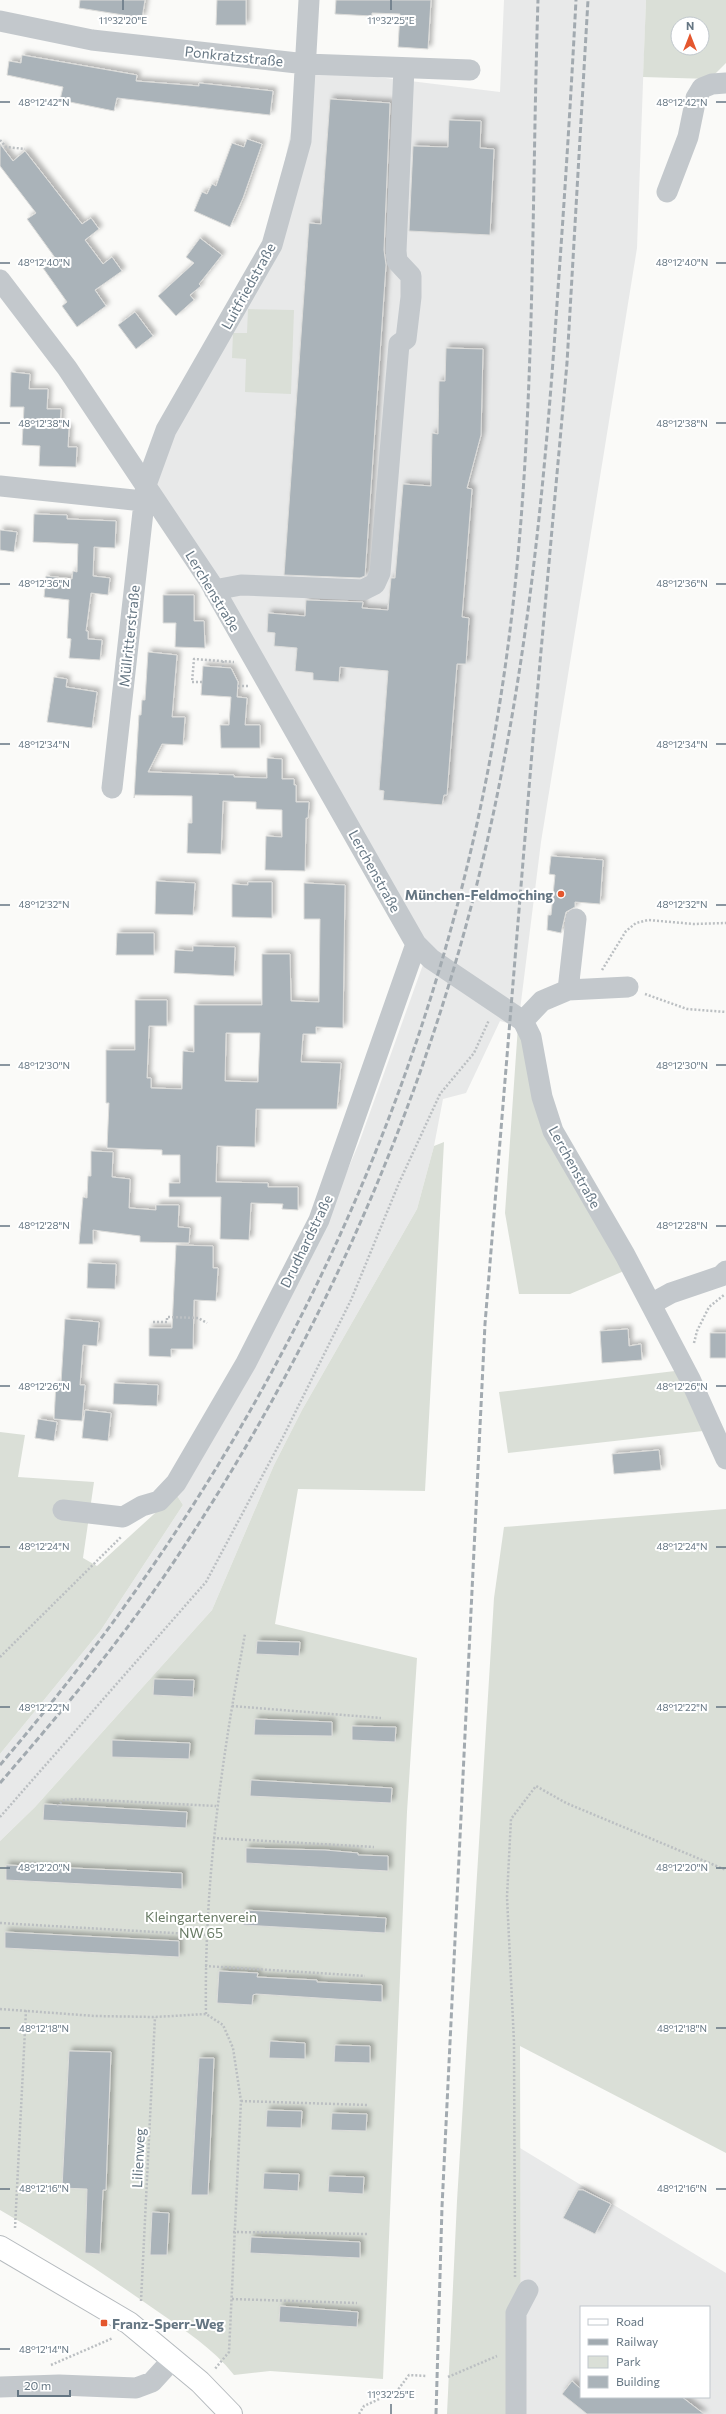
<svg xmlns="http://www.w3.org/2000/svg" width="726" height="2414" font-family="Commissioner,sans-serif">
	<defs>
		<filter id="shadow"><feDropShadow dx="3.5" dy="-3.5" stdDeviation="2" flood-color="#0004"/></filter>
	</defs>
	<rect width="100%" height="100%" fill="#fafaf8"/>
	<!-- built -->
	<path fill="#e8e9e9" fill-rule="evenodd" d="M504,0H646L637,248L541,842L518,1026L500,1021L466,1093L443,1099L434,1146L417,1209L302,1410L274,1465L212,1610L35,1807L0,1841V1754L101,1630L183,1505L176,1494L307,1266L359,1143L425,959L141,475L269,238L304,68L500,92Z
		M520,2148L726,2273V2414H521ZM581,2307H709V2397H581Z"/>
	<!-- green -->
	<path fill="#dadfd7" fill-rule="evenodd" d="M646,0H726V63L710,79L643,77ZM678,24H702V48H678Z
		M248,309L294,310L291,394L245,392L246,359L232,358L233,333H247Z
		M518,1026L548,1123L631,1268L570,1294H519L505,1213Z
		M444,1142L425,1491L298,1489L275,1624L417,1658L407,1812L383,2379L270,2371L234,2375C213,2348 184,2330 157,2311C106,2275 54,2241 0,2210V1841L35,1807L212,1610L274,1465L302,1410L417,1209L434,1146Z
		M675,1371L703,1431L508,1453L499,1392Z
		M0,1432L25,1435L18,1477L94,1482L83,1558L97,1566L176,1494L183,1505L101,1630L0,1754Z
		M726,1509V2153L520,2046L521,2414H447L457,2201L494,1598L504,1527Z"/>
	<!-- building -->
	<path fill="#aab3b9" stroke="#dcdcda" fill-rule="evenodd" filter="url(#shadow)" d="M80,0H145L142,18L79,8Z
		M217,0H246V25H216Z
		M336,0H431L428,49L398,47L400,14L372,13V16L335,14Z
		M22,55L137,75L136,81L199,86V83L273,91L270,115L117,98L114,111L60,100L63,87L7,75L9,61L21,63Z
		M330,99L390,103L384,250L386,265L365,576L360,578L284,575L309,223L321,224Z
		M449,120L481,121L480,148L494,149L490,235L409,231L413,146L448,147Z
		M247,139L262,144L243,198L230,227L194,211L202,192L207,194L212,184L216,186L232,143L244,147Z
		M0,144L13,161L25,151L82,224L91,218L99,229L85,240L103,264L112,257L122,271L95,290L106,306L77,327L62,306L67,302L43,268L56,259L27,219L36,213L0,166Z
		M200,238L222,255L199,284L201,286L190,295L194,300L176,316L158,296L194,263L186,257Z
		M135,312L153,336L136,349L118,325Z
		M446,348L483,349L481,435L467,488L472,489L462,617L469,618L466,664H457L447,795H444L442,805L383,800L384,791L379,790L388,671L340,667L339,682L313,680V673L295,671L297,648L274,646L275,633L267,632L268,613L305,616L306,600L363,602L362,608L388,610L391,578H395L403,484L431,486L432,433L438,434L439,381H445Z
		M11,372L30,374L29,389H48L47,409H61L60,428H69L68,447H77L76,467L39,466L40,446L22,445L24,407H10Z
		M34,514L67,515V519L116,521L115,548L94,547L93,576L110,578L108,595L91,593L86,631H88V639L102,640L100,660L69,658L71,639L67,638L69,600L44,597L46,576L72,579L73,571L77,572L78,544L33,542Z
		M0,530L17,532L14,552L0,550Z
		M163,595H194V621H204L205,648L175,647L176,623H163Z
		M148,652L177,655L172,717H185L183,745L162,744L148,772L234,775V777L267,778V758L282,759V779H294V785H296V802H309L308,818H306L305,871L265,870L266,836L282,837V810L256,809V802L223,801L221,854L187,853L188,823H192V796L135,795L134,798L139,715H141L142,700H145Z
		M203,666L231,668L238,682L237,697L247,698L245,725H260V748H221L220,725H229L231,697L201,695Z
		M54,677L67,679L66,687L97,692L92,728L47,722Z
		M551,856L603,860L600,904L575,902V907L566,912L561,933L547,930L548,915H551L555,875L549,874Z
		M156,881L195,883L193,915L155,914Z
		M248,882H272V918L232,917V884L248,885Z
		M304,883L345,885L343,1028L316,1027V1034H303L301,1062L341,1063L337,1109H256L255,1147L217,1146L216,1182L268,1183V1187H298V1210L282,1209L283,1204L251,1203L249,1240L220,1239L221,1197H169V1183H180V1155H162V1150L107,1148L109,1103H106V1050H135V1000H167V1026H149L147,1078H151V1088L182,1089L183,1051L194,1052V1005H262V954H290L291,1001L319,1002L320,919H304ZM226,1033H260L258,1082L225,1081Z
		M117,933H154V955H116Z
		M193,946L235,947L234,976L174,973L175,950L193,951Z
		M91,1151L113,1152L112,1177L130,1179L129,1208L156,1210V1205H179L178,1227L190,1228L189,1243L140,1242V1236L93,1230V1244H79L83,1197L87,1198L88,1176H91Z
		M176,1245L213,1246V1268H218L216,1301L194,1300L193,1349H171V1357L149,1356V1328H172Z
		M88,1263L116,1264L115,1289L87,1288Z
		M65,1319L99,1322L97,1346L83,1345L80,1385H85L82,1421L54,1419L56,1383H61Z
		M628,1329L629,1346L641,1344L642,1360L602,1363L600,1331Z
		M710,1333H726V1358H710Z
		M114,1383L158,1385L157,1406L113,1404Z
		M85,1410L111,1413L108,1441L82,1438Z
		M38,1419L57,1422L54,1441L35,1438Z
		M659,1450L661,1470L614,1474L612,1454Z
		M257,1641L300,1642L299,1656L256,1654Z
		M154,1679L194,1680L193,1697L153,1695Z
		M255,1719L332,1722V1736L254,1735Z
		M352,1726L396,1727L395,1742L352,1740Z
		M112,1740L190,1743L189,1759L112,1757Z
		M251,1780L392,1788L391,1803L250,1796Z
		M44,1804L187,1812L186,1828L43,1820Z
		M246,1848L325,1850L358,1853V1855L388,1856V1871L246,1863Z
		M6,1865L182,1873V1889L6,1880Z
		M244,1910L386,1918L385,1933L243,1925Z
		M5,1932L179,1941V1957L5,1948Z
		M219,1971L258,1973L257,1977L317,1980V1982L382,1985V2002L256,1994L253,1995L252,2005L217,2003Z
		M270,2041L305,2043V2059L269,2058Z
		M335,2045L370,2046V2063L334,2062Z
		M69,2051L111,2052L107,2159L106,2190H103L100,2254L85,2253L87,2189L62,2188Z
		M199,2058H214L208,2195H191Z
		M267,2110L302,2111L301,2128L266,2127Z
		M332,2113L367,2114L366,2131L331,2130Z
		M264,2173L299,2174L298,2191L263,2189Z
		M329,2176L364,2177L363,2194L328,2192Z
		M578,2190H583L611,2204L595,2234L563,2218Z
		M152,2212L169,2213L167,2255H150Z
		M251,2237L360,2242V2258L250,2253Z
		M280,2306L358,2312L357,2327L279,2322Z
		M572,2381L581,2389V2397H682L704,2414H587L562,2394Z"/>
	<g fill="none" stroke-linecap="round" stroke-linejoin="round">
		<defs>
			<path id="major" d="M0,2247L129,2323L200,2382L231,2414"/>
		</defs>
		<!-- major casing -->
		<use href="#major" stroke="#b5babe" stroke-width="24"/>
		<!-- path -->
		<path stroke="#bbbfc2" stroke-width="2.5" stroke-dasharray="2 2" stroke-linecap="butt" d="M0,140L6,147L25,149
			M223,667V661
			M202,682H192L194,659L234,662
			M238,686H248
			M602,970L626,931L636,923L648,920L694,924L726,923
			M645,994L687,1009L726,1012
			M153,1322H167V1317L198,1318L207,1323
			M694,1343L697,1331L709,1307L724,1295
			M0,1657L122,1536
			M232,1706L381,1718
			M57,1806L64,1800L77,1799L216,1806
			M0,1817L206,1582L283,1437L351,1300L399,1183L440,1094L474,1053L489,1020
			M213,1838L374,1847
			M0,1923L207,1935
			M205,1966L365,1976
			M0,2009L95,2016L155,2017L206,2014L223,2025L233,2048L241,2101L229,2352L214,2370
			M206,2014C204,1884 221,1762 245,1634
			M241,2101L367,2105
			M15,2228L26,2010
			M233,2232L369,2234
			M515,2277L514,2042L507,1897L511,1819L536,1786L566,1803L726,1870
			M232,2299L357,2303
			M141,2301L155,2017
			M51,2365L113,2338
			M448,2377L497,2356
			M359,2414L364,2406L397,2391L409,2375L426,2376"/>
		<!-- minor -->
		<path stroke="#c3c8cc" stroke-width="21" d="M0,21L92,40L306,64L470,70
			M667,192L688,137L696,98L702,88L712,84L726,83
			M0,280L67,368L210,582L416,944L431,959L523,1021L531,1037L542,1097L553,1131L625,1255L690,1379L726,1459
			M0,486L143,501
			M214,590L241,585L363,590L375,584L380,573L399,344L406,339L411,297V276L397,261L396,251L404,68
			M112,788L146,485L166,430L272,245L301,141L309,0
			M568,990L576,919
			M523,1021L542,1001L568,990L628,987
			M651,1304L671,1293L721,1276L726,1271
			M63,1510L123,1517L142,1506L159,1501L176,1483L246,1363L319,1220L416,944
			M0,2387L59,2385L136,2388L152,2382L173,2359
			M516,2414V2313L528,2290"/>
		<!-- major -->
		<use href="#major" stroke="#fff" stroke-width="22"/>
		<!-- rail -->
		<path stroke="#a2aab0" stroke-width="3" stroke-dasharray="6 3" stroke-linecap="butt" d="M0,1765C275,1443 453,1067 508,646C536,432 531,215 538,0
			M0,1783C65,1708 129,1631 183,1548C335,1317 445,1057 499,786C532,622 547,456 558,289C565,192 571,96 576,0
			M436,2414L442,2207L485,1324L533,740L567,363L588,0"/>
	</g>
	<!-- ticks -->
	<path fill="none" stroke="#657683" stroke-width="1.5" d="M123,0V10M391,0V10M0,102H10M716,102H726M0,263H10M716,263H726M0,423H10M716,423H726M0,584H10M716,584H726M0,744H10M716,744H726M0,905H10M716,905H726M0,1065H10M716,1065H726M0,1226H10M716,1226H726M0,1386H10M716,1386H726M0,1547H10M716,1547H726M0,1707H10M716,1707H726M0,1868H10M716,1868H726M0,2028H10M716,2028H726M0,2189H10M716,2189H726M0,2349H10M391,2404V2414"/>
	<!-- markers -->
	<g fill="#e4572e" stroke="#fff" stroke-width="1.5">
		<circle cx="561" cy="894" r="4"/>
		<rect x="100" y="2319" width="8" height="8" rx="2"/>
	</g>
	<g text-anchor="middle" dominant-baseline="central" stroke-width="4" stroke-linejoin="round" paint-order="stroke">
		<!-- street labels -->
		<g font-size="14" fill="#657683" stroke="#fff">
			<text transform="translate(234 56) rotate(6)">Ponkratzstraße</text>
			<text transform="translate(248 286) rotate(-61)">Luitfriedstraße</text>
			<text transform="translate(213 591) rotate(59)">Lerchenstraße</text>
			<text transform="translate(129 636) rotate(-84)">Müllritterstraße</text>
			<text transform="translate(375 871) rotate(61)">Lerchenstraße</text>
			<text transform="translate(575 1167) rotate(61)">Lerchenstraße</text>
			<text transform="translate(306 1241) rotate(-64)">Drudhardstraße</text>
			<text transform="translate(138 2158) rotate(-87)">Lilienweg</text>
		</g>
		<!-- poi labels -->
		<g font-size="14" font-weight="bold" fill="#657683" stroke="#fff" text-anchor="end">
			<text x="553" y="894">München-Feldmoching</text>
			<text x="112" y="2323" text-anchor="start">Franz-Sperr-Weg</text>
		</g>
		<!-- park labels -->
		<g font-size="14" fill="#687a64" stroke="#fff">
			<text x="201" y="1916">Kleingartenverein<tspan x="201" dy="16">NW 65</tspan></text>
		</g>
	</g>
	<g font-size="10" text-anchor="middle" fill="#657683" stroke="#fff" stroke-width="4" stroke-linejoin="round" paint-order="stroke">
		<text x="123" y="24">11°32'20"E</text>
		<text x="391" y="24">11°32'25"E</text>
		<text x="44" y="106">48°12'42"N</text>
		<text x="682" y="106">48°12'42"N</text>
		<text x="44" y="266">48°12'40"N</text>
		<text x="682" y="266">48°12'40"N</text>
		<text x="44" y="427">48°12'38"N</text>
		<text x="682" y="427">48°12'38"N</text>
		<text x="44" y="587">48°12'36"N</text>
		<text x="682" y="587">48°12'36"N</text>
		<text x="44" y="748">48°12'34"N</text>
		<text x="682" y="748">48°12'34"N</text>
		<text x="44" y="908">48°12'32"N</text>
		<text x="682" y="908">48°12'32"N</text>
		<text x="44" y="1069">48°12'30"N</text>
		<text x="682" y="1069">48°12'30"N</text>
		<text x="44" y="1229">48°12'28"N</text>
		<text x="682" y="1229">48°12'28"N</text>
		<text x="44" y="1390">48°12'26"N</text>
		<text x="682" y="1390">48°12'26"N</text>
		<text x="44" y="1550">48°12'24"N</text>
		<text x="682" y="1550">48°12'24"N</text>
		<text x="44" y="1711">48°12'22"N</text>
		<text x="682" y="1711">48°12'22"N</text>
		<text x="44" y="1871">48°12'20"N</text>
		<text x="682" y="1871">48°12'20"N</text>
		<text x="44" y="2032">48°12'18"N</text>
		<text x="682" y="2032">48°12'18"N</text>
		<text x="44" y="2192">48°12'16"N</text>
		<text x="682" y="2192">48°12'16"N</text>
		<text x="44" y="2353">48°12'14"N</text>
		<text x="391" y="2398">11°32'25"E</text>
	</g>
	<!-- legend -->
	<rect x="580" y="2306" width="130" height="92" fill="#ffffff" stroke="#c1c8cd"/>
	<rect x="588" y="2319" width="20" height="6" fill="#ffffff" stroke="#c1c8cd"/>
	<text x="616" y="2326" font-size="12" fill="#657683">Road</text>
	<rect x="588" y="2339" width="20" height="6" fill="#a2aab0" stroke="#c1c8cd"/>
	<text x="616" y="2346" font-size="12" fill="#657683">Railway</text>
	<rect x="588" y="2356" width="20" height="12" fill="#dadfd7" stroke="#c1c8cd"/>
	<text x="616" y="2366" font-size="12" fill="#657683">Park</text>
	<rect x="588" y="2376" width="20" height="12" fill="#aab3b9" stroke="#c1c8cd"/>
	<text x="616" y="2386" font-size="12" fill="#657683">Building</text>
	<!-- north arrow -->
	<g transform="translate(690 36)"><circle r="19" fill="#ffffff" stroke="#c1c8cd"/>
	<path d="M0-3L7 15L0 10L-7 15Z" fill="#e4572e"/>
	<text y="-6" font-size="11" font-weight="bold" text-anchor="middle" fill="#657683">N</text>
	</g>
	<!-- scale -->
	<path d="M18 2390v6h52v-6" fill="none" stroke="#657683" stroke-width="2"/>
	<text x="24" y="2390" font-size="12" fill="#657683" stroke="#ffffff" stroke-width="3" paint-order="stroke">20 m</text>
</svg>
